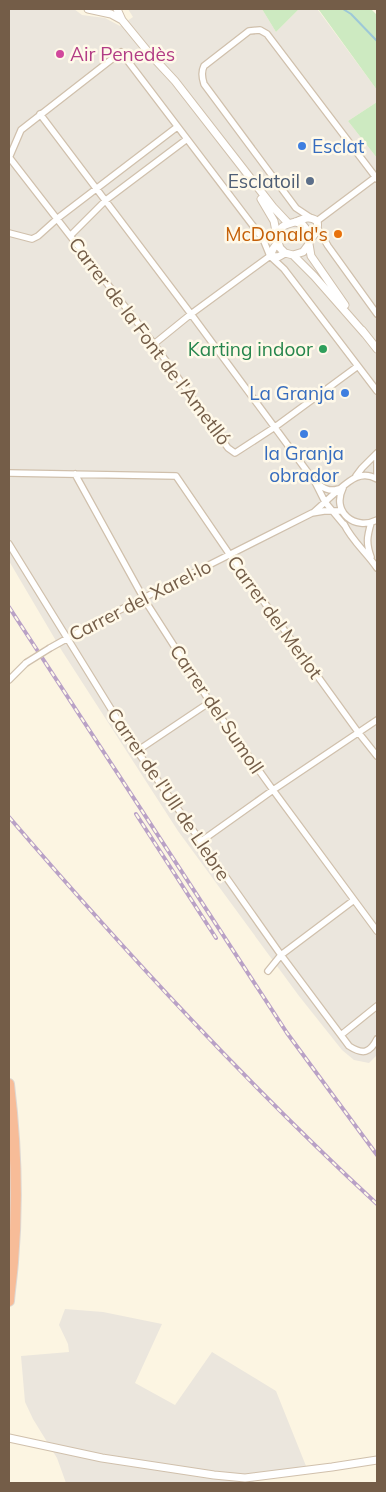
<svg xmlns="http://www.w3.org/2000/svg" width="386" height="1492" font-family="Mulish,sans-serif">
	<rect width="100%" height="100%" fill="#fcf5e2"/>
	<!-- industrial -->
	<path fill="#ebe6dd" d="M9,9H74L82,15L105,18L120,26L133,17L128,9H262L276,32L299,9L318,10L377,90V102L348,121L377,158V1055L369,1063L354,1060L342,1050L299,996L178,831L62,651L9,561Z
		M65,1309L103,1312L162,1324L135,1383L175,1405L212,1352L276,1391L306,1466L256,1475L253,1483H66L57,1458L33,1419L25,1402L21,1356L69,1352L68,1344L59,1325Z"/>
	<!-- green -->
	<path fill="#cdeac1" d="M262,9H299L276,32Z
		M311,9H371L377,15V90L319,10Z
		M377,102V158L348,121Z"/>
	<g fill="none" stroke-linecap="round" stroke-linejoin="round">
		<!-- stream -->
		<path stroke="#9dc8d8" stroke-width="2" d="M343,9L351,14L377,41"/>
		<defs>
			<path id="minor" d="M40,114L191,314L315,482L325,502L345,526
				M9,157L154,344L228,448L235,453L275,427L358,366
				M9,158L21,130L121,52L263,239L270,256L284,269L377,391
				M311,218L296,208L204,84C202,78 201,72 204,66L249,31L260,30L267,34L377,179
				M317,221L377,176
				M318,229L328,246L377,314
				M9,233L32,239L38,236L58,218L177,127
				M71,235L106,200L187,139
				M154,344L191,314L270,256
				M377,460V475
				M9,473L176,476L230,555L358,732L377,756
				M75,474L144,599L210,702L273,790L377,931
				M356,476L362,468L377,453
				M317,483C323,488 329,492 338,489
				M343,488C331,512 355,531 377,520
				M314,512C321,506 328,499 335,493C348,482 360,469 377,479
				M344,524C352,541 367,553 377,568
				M9,544L137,751L281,955L349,1046C363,1055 370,1053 377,1039
				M371,557C366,543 367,537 371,523
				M50,648L102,619L312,513L324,511H342
				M9,680L26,663
				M137,751L210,702
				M200,842L273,790L377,720
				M268,971L281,955L354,900
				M341,1035L377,1006"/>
			<path id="tertiary" d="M88,9L111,14L122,20
				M117,9L122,20L149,53L175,81L273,207L288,223
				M261,199L274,221L278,242L280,248L285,253L293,255L314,276L365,334
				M295,222L302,224L307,230L310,237L309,244L311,256L345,305
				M278,237C280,223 287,225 298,221C305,218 310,216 317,221C319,229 316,234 310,239
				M278,242L273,249L270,256L278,257L285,253
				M293,255L303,252L309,244
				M362,330L377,349
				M9,1438L102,1458L214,1475L245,1478L332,1467L377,1460"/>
			<path id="motorway" d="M9,1084C16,1143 18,1204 13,1262C12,1275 10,1288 9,1301"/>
		</defs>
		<!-- minor casing -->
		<use href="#minor" stroke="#d0c0ac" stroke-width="8"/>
		<!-- tertiary casing -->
		<use href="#tertiary" stroke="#d0c0ac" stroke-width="9"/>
		<!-- motorway casing -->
		<use href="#motorway" stroke="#ded8d3" stroke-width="12"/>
		<!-- minor -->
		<use href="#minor" stroke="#fff" stroke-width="5.5"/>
		<!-- tertiary -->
		<use href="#tertiary" stroke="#fff" stroke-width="7"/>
		<!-- motorway -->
		<use href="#motorway" stroke="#f7bc98" stroke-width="10"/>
		<defs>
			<path id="rail" d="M9,607L287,1033L377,1155
				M136,814L216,938
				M9,817C125,952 246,1083 377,1204"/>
		</defs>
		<!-- rail casing -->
		<use href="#rail" stroke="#b9a1c6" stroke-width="4"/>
		<!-- rail -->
		<use href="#rail" stroke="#fff9e9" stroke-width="2" stroke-dasharray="5.5" stroke-linecap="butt"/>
		<defs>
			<path id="minor-bridge" d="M26,663L50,648"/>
		</defs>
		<!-- minor-bridge casing -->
		<use href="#minor-bridge" stroke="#d0c0ac" stroke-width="8" stroke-linecap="butt"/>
		<!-- minor-bridge -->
		<use href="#minor-bridge" stroke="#fff" stroke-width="5.5"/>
	</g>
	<!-- markers -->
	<circle fill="#d1479c" stroke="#fff9e9" stroke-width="2" cx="60" cy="54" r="5"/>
	<g fill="#3f7fe0" stroke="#fff9e9" stroke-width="2">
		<circle cx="302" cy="146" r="5"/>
		<circle cx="345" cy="393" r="5"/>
		<circle cx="304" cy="434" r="5"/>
	</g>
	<circle fill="#5c6f8a" stroke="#fff9e9" stroke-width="2" cx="310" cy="181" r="5"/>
	<circle fill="#e8710a" stroke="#fff9e9" stroke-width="2" cx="338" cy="234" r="5"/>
	<circle fill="#2e9e5b" stroke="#fff9e9" stroke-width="2" cx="323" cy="349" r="5"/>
	<g text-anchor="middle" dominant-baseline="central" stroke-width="5" stroke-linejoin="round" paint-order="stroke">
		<!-- hotel labels -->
		<g font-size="19" fill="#b23c85" stroke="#fff9e9" text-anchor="start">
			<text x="70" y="54">Air Penedès</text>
		</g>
		<!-- shop labels -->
		<g font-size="19" fill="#366cbe" stroke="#fff9e9" text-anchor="start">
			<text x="312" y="146">Esclat</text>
			<text x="335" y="393" text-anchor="end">La Granja</text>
			<text x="304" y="453" text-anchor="middle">la Granja<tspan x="304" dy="22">obrador</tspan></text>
		</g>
		<!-- service labels -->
		<g font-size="19" fill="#4e5e75" stroke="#fff9e9" text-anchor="end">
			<text x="300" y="181">Esclatoil</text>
		</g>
		<!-- food labels -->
		<g font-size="19" fill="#c56008" stroke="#fff9e9" text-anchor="end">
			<text x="328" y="234">McDonald's</text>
		</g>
		<!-- street labels -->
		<g font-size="19" fill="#745d48" stroke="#fff9e9">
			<text transform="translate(150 341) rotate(53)">Carrer de la Font de l'Ametlló</text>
			<text transform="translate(140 600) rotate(-27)">Carrer del Xarel·lo</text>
			<text transform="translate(275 617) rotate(54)">Carrer del Merlot</text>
			<text transform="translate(217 709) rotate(56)">Carrer del Sumoll</text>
			<text transform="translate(169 794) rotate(56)">Carrer de l'Ull de Llebre</text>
		</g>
		<!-- leisure labels -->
		<g font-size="19" fill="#27864d" stroke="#fff9e9" text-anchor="end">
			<text x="313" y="349">Karting indoor</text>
		</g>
	</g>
	<!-- border -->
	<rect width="386" height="1492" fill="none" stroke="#745d48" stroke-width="20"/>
</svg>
